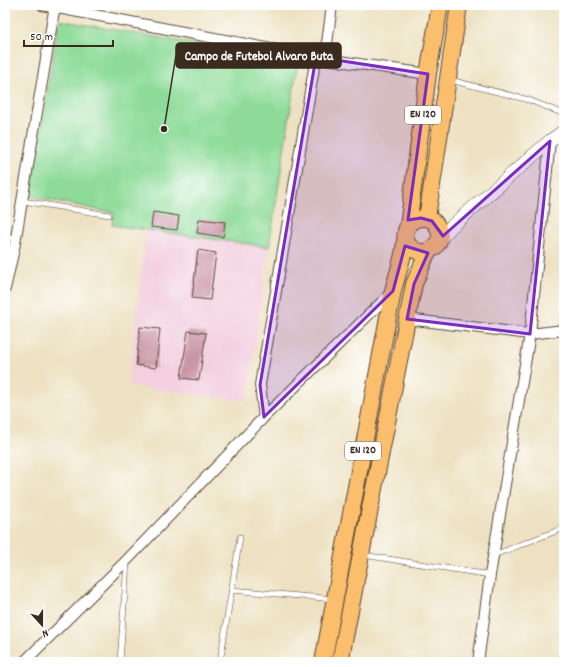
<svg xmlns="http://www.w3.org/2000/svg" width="569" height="667" font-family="Dekko,sans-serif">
	<rect width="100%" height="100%" fill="#fff"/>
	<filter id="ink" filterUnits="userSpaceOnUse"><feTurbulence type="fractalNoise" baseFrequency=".025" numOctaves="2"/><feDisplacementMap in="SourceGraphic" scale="8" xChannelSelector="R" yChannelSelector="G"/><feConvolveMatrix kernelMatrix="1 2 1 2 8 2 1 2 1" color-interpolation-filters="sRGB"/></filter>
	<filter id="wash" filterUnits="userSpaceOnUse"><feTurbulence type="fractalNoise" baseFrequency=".012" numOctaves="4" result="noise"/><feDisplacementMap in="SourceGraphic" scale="16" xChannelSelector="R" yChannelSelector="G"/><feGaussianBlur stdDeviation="0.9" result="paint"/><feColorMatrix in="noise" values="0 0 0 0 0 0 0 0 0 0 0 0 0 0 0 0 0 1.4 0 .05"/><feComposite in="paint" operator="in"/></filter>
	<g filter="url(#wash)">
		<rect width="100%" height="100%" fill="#ede1c1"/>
		<!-- built -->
		<path fill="#f3cfdf" d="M146,230L269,247L247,401L128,386Z"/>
		<!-- green -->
		<path fill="#8edb99" stroke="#64825c" d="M59,20L298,62L269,247L112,225L114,213L30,196Z"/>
		<g id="blocks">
			<!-- building -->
			<path fill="#ca95a6" d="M153,212L179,216L177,230L151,227Z
				M199,219L225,222L223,237L197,233Z
				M198,250L216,253L210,300L192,298Z
				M140,327L160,329L156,368L136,365Z
				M188,331L206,333L199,380L181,378Z"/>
		</g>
	</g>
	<g filter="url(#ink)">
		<use href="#blocks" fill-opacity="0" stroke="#564536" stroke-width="1"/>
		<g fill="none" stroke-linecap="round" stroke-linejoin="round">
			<defs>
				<path id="service" d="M450,80L529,100L564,114
					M23,201L109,215
					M363,555L490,575
					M494,555L564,528
					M231,590L334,599
					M120,662L127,562
					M220,662L240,537"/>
				<path id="minor" d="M42,5L325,59L428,74
					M325,59L332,5
					M5,289L14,249L55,5
					M407,319L530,334L564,330
					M264,417L260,385L316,57
					M24,662L128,559L264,417L392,292
					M478,662L490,575L530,334L550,141"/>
				<path id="tertiary" d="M439,240L451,227L550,141L564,131"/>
				<path id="primary" d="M427,218L459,5
					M408,226L428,74L440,5
					M323,662L393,291C397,275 403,259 405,243C406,237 404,232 408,226C411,220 418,218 424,218C430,218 436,222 438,228C447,248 418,263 406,241
					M340,662L414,284L428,251"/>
			</defs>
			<!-- service casing -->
			<use href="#service" stroke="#564536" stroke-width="6"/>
			<!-- minor casing -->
			<use href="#minor" stroke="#564536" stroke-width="12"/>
			<!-- tertiary casing -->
			<use href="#tertiary" stroke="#564536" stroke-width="14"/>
			<!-- primary casing -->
			<use href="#primary" stroke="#564536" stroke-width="18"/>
			<!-- service -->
			<use href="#service" stroke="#fff" stroke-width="5"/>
			<!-- minor -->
			<use href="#minor" stroke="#fff" stroke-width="10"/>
			<!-- tertiary -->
			<use href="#tertiary" stroke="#fff" stroke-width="13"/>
			<!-- primary -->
			<use href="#primary" stroke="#fabe6d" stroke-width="16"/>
		</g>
	</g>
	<!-- marked area -->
	<path fill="#7b2cbf" fill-opacity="0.2" stroke="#7b2cbf" stroke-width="3" stroke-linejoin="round" d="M316,57L428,74L408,220L421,218L432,221L443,236L550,141L530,334L407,319L414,284L428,253L405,246L393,291L264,417L260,385Z"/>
	<g text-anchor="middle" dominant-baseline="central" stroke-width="3.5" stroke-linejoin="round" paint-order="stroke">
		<!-- shield labels -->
		<g fill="#fff" stroke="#766a62" stroke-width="1">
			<rect x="405" y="106" width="36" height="18" rx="3"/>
			<rect x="345" y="442" width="36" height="18" rx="3"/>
		</g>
		<g font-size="11" font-weight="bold" fill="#3b2a1e">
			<text x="423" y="115">EN 120</text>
			<text x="363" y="451">EN 120</text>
		</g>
	</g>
	<!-- callouts -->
	<path fill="none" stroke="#3b2a1e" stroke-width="1.5" d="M164 129L176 55"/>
	<circle fill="#3b2a1e" stroke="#fff" stroke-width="1.5" cx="164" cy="129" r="4"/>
	<rect fill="#3b2a1e" stroke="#3b2a1e" stroke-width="1.5" x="176" y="43" width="165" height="25" rx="4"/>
	<g font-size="13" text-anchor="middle" font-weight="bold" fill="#fff">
		<text x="259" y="60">Campo de Futebol Alvaro Buta</text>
	</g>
	<!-- margin -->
	<rect width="569" height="667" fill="none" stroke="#fff" stroke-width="20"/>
	<!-- north arrow -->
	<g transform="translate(42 625) rotate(159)" stroke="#ffffff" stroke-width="3" paint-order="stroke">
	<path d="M0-3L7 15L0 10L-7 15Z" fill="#3b2a1e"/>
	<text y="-6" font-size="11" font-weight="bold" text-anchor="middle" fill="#3b2a1e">N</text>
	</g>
	<!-- scale -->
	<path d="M24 40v6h89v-6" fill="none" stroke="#3b2a1e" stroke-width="2"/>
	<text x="30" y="40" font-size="12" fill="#3b2a1e" stroke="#ffffff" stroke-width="3" paint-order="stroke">50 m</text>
</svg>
